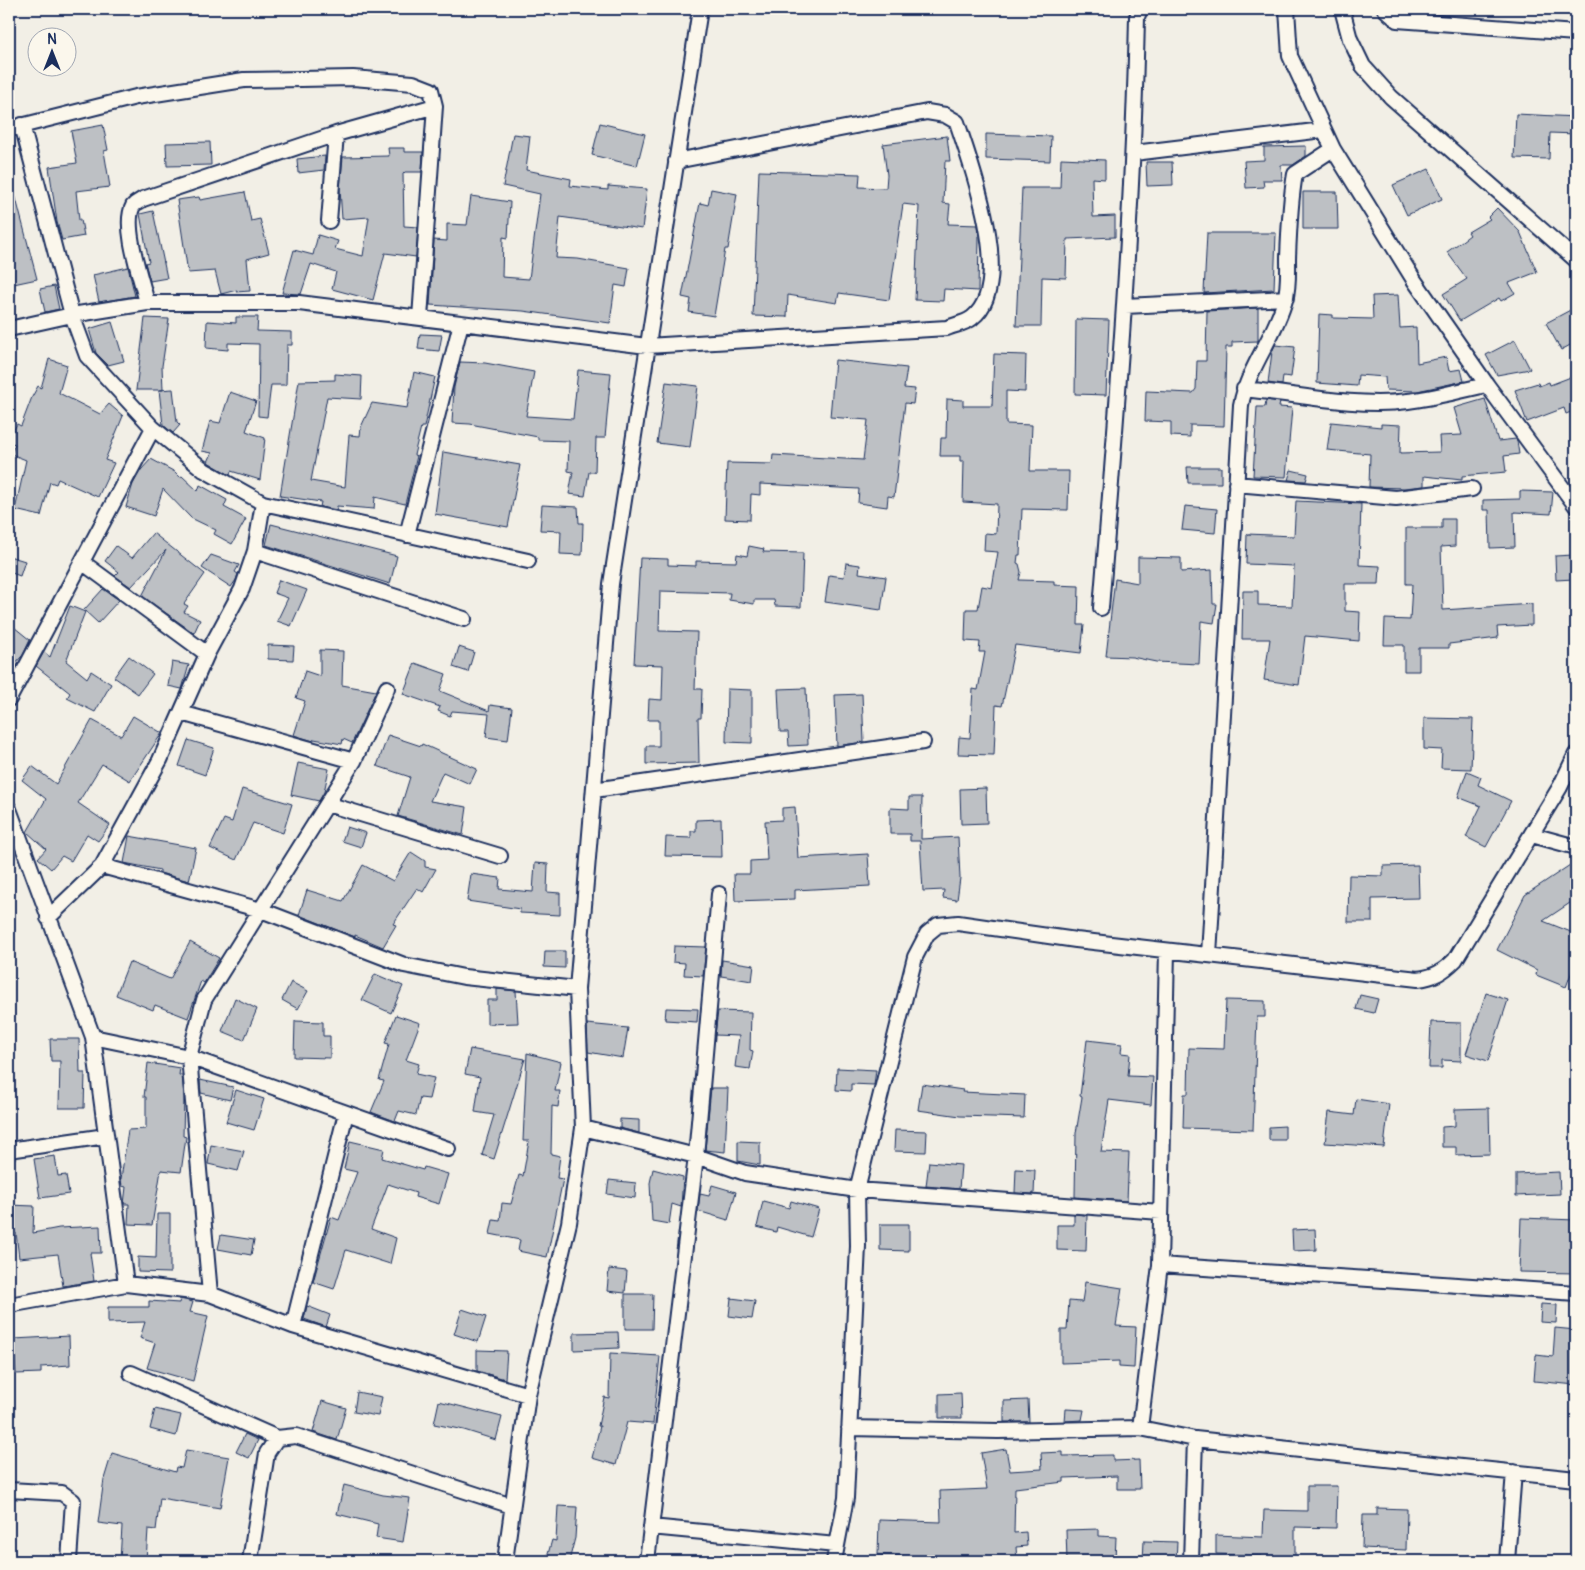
<svg xmlns="http://www.w3.org/2000/svg" width="1585" height="1570" font-family="Pangolin,sans-serif">
	<rect width="100%" height="100%" fill="#f2efe6"/>
	<filter id="ink" filterUnits="userSpaceOnUse"><feTurbulence type="fractalNoise" baseFrequency=".02" numOctaves="2"/><feDisplacementMap in="SourceGraphic" scale="10" xChannelSelector="R" yChannelSelector="G"/><feConvolveMatrix kernelMatrix="1 2 1 2 8 2 1 2 1" color-interpolation-filters="sRGB"/></filter>
	<g filter="url(#ink)">
		<!-- building -->
		<path fill="#bdc0c4" stroke="#1b2f5e" d="M1516,114L1576,117V134L1550,133L1549,159L1514,158Z
			M600,123L645,134L637,166L592,155Z
			M103,125L108,150L104,151L110,187L76,191L79,220H81L84,236L62,240L57,222L49,167L77,163L71,131Z
			M513,134L530,136L526,170L571,179L570,186L608,190V186L647,189L642,229L560,217L556,258L578,259L629,268L626,287L615,285L610,323L523,311L430,305L434,240L447,241V224L467,225L471,196L510,202L508,238L503,237L502,277L529,279L540,194L503,186Z
			M986,134L1051,136L1050,161L986,159Z
			M947,136L950,161H945L943,203L950,204L948,224L978,225L979,237L978,291L944,289L943,301L915,300L919,206L903,204L889,300L839,293L837,303L788,295L787,317L753,316L759,171L860,174L859,187L886,188L887,175L883,144Z
			M210,142L211,165L167,166L166,143Z
			M1306,146V156L1293,165H1281L1282,180H1263L1264,187L1246,188L1244,161L1264,160V147Z
			M388,148H404V152H423L422,172H405L403,174L404,226L418,227L416,257L385,253L373,300L332,289L336,272L311,264L301,294L282,293L294,250L313,255L318,235L338,241L335,249L363,256L369,217L342,219L340,189L343,157L389,156Z
			M325,156L324,170L298,173L297,159Z
			M1061,158L1105,160V179L1092,178L1093,217L1115,216V237L1067,239L1066,278L1042,277L1041,326H1016L1022,188H1060Z
			M1146,162H1172L1173,185L1147,186Z
			M1429,169L1442,199L1407,215L1393,185Z
			M13,187L37,279L9,285V188Z
			M711,189L737,194L728,249H725L714,316L689,312L691,299L682,297L700,203L708,205Z
			M245,192L251,221L260,219L269,253L247,259L250,291L236,292L237,290L221,294L215,271L188,273L177,200L199,197L200,200Z
			M1303,192H1337L1338,229H1303Z
			M1497,208L1520,232L1537,272L1509,283L1515,293L1501,301L1499,298L1460,321L1443,294L1467,279L1447,252L1470,235L1468,232L1490,219L1488,217Z
			M153,211L167,278L150,281L145,263L149,262L140,214Z
			M1207,233H1276L1274,289L1204,293Z
			M128,267L135,296L99,302L93,275Z
			M54,286L59,309L45,312L40,289Z
			M1398,295L1400,328L1416,327L1417,363L1446,357L1449,371L1461,369L1464,381L1417,391L1386,390L1385,377L1358,375L1357,386L1317,383L1319,314L1333,315V318L1373,319L1372,296Z
			M1576,307V342L1561,350L1546,323Z
			M1258,308V341L1232,342V347H1226L1224,426L1190,425V437L1171,436V422L1145,421L1146,391L1193,393L1196,389L1197,361H1206L1207,311Z
			M236,317H258L257,331L292,332V345H287L286,385H271L267,417L258,416L259,344L228,343V350L206,348L207,321L236,323Z
			M145,318L169,319L162,366L163,390H136Z
			M1076,319L1109,320L1106,395L1075,394Z
			M112,322L124,361L108,365L96,353L89,329Z
			M420,334L442,335L439,351L418,349Z
			M1515,340L1530,369L1497,375L1486,355Z
			M1275,345L1295,347L1291,377L1283,376L1282,385L1268,383L1272,352Z
			M994,354L1026,355L1025,392L1006,391V424L1032,425L1030,471H1069L1068,510L1022,509L1020,555H1018L1017,563L1019,564L1021,572L1019,580L1054,581V585L1079,586L1078,625H1084L1081,653L1015,645L1002,706L996,705L994,755L958,754L959,737L970,738L973,689L978,690L985,652H979L980,642L965,641L966,609H978L982,586L992,588L998,552L984,551L985,533L996,534L997,504L963,502L964,461H960V456H940L941,438H946L947,399L963,400V406H992Z
			M49,359L67,365L59,393L100,414L109,404L123,416L105,460L114,463L98,497L58,479L56,484L50,482L41,516L15,510L26,460L11,454L15,444L9,442V438L17,424L21,426L32,397L38,386L41,388Z
			M835,360L907,368L904,388L915,389L913,404L905,403L894,497L888,496L887,507L858,503L859,489L760,484V495L751,494L750,520L725,519L727,463L772,464L773,455L863,460L868,420L830,417Z
			M460,362L485,363L534,372L526,416L573,419L578,370L611,373L605,438H596L595,472H589L585,496L569,494L573,472L568,471L569,441L538,440V437L470,424L452,423L454,387Z
			M414,372L435,377L424,427H421L414,455L417,456L405,504L375,497L374,509L337,506V510L320,507L321,502L280,496L299,381L335,380V374L362,376L361,399L327,397L311,481L345,487L349,435L360,436L361,427L372,403L407,408Z
			M1576,375V410L1566,414L1564,408L1527,422L1515,390L1538,383L1539,386L1549,382L1550,385Z
			M666,382L698,386L690,447L657,443Z
			M173,389L177,422L180,425L173,433L163,425L159,390Z
			M230,392L256,401L246,431L265,438L260,480L231,471L230,475L208,462L212,453L202,451L210,421L220,423Z
			M1485,399L1498,441L1516,439L1517,441L1519,454L1504,456L1506,472L1462,476V480L1424,476V486L1404,488L1369,487L1370,454L1327,450L1331,422L1381,427V424L1401,425L1400,453L1440,452L1439,436L1462,435L1454,408Z
			M1266,400L1280,402L1279,407L1292,408L1286,477L1253,476L1257,407H1265Z
			M443,452L520,465L508,527L435,514Z
			M151,459L175,472L180,477L182,476L198,491L200,485L227,500L224,507L246,519L232,544L214,534L216,530L191,518L163,489L154,516L126,507L133,484L141,470Z
			M1187,467H1221V483H1188Z
			M1291,470L1308,474L1306,481L1288,480Z
			M1520,491L1553,492L1551,514L1514,512L1515,547L1490,548L1489,510H1483V500L1520,499Z
			M1296,501L1361,504L1359,565L1380,566L1379,584H1345V611L1360,612L1359,641L1305,636L1299,685L1264,680L1270,639H1242L1243,591H1258V605L1292,606L1294,566L1246,564L1247,534L1294,536Z
			M542,505L578,507L579,523H583L582,555L560,554L561,531L540,530Z
			M1185,506L1217,509L1215,533L1182,530Z
			M1442,519H1455V546L1441,547L1443,610L1532,604V625L1497,627L1498,638L1449,644V648H1419V671H1404V645H1384L1385,619L1410,620L1412,584H1406V528H1442Z
			M271,524L397,556L390,584L266,545Z
			M153,533L205,574L184,604L188,606L184,612L200,620L194,633L142,596L166,550L131,587L115,576L119,572L105,561L116,546L132,558Z
			M749,546L764,549L763,552L803,553L801,607L775,606L774,600H754V604L729,600L730,593L660,591L659,631L697,632L695,689H702L701,718H698L699,763L646,764V746H659V720H648L649,699L662,700L663,665L634,664L640,558L668,559V565L696,566V561L736,562L737,554L747,556Z
			M211,555L239,565L235,572L238,574L236,580L231,587L202,568Z
			M1573,555L1574,579L1556,580L1555,556Z
			M9,556L25,561L20,576L9,572Z
			M1138,557L1181,558V572L1212,570L1213,604H1217L1214,623L1201,621L1199,664L1156,662L1132,657L1106,656L1115,579L1138,583Z
			M846,563L860,565L859,573L886,577L881,610L825,602L829,575L844,577Z
			M279,580L307,590L291,626L277,621L288,598L274,593Z
			M103,589L119,600L98,623L84,610Z
			M70,606L85,612L66,661L87,678L91,671L111,684L95,712L67,698L70,693L36,666L44,652L50,657Z
			M9,623L30,640L23,655L9,670Z
			M268,645L294,646L293,660L268,659Z
			M459,647L474,652L468,672L453,667Z
			M320,650L343,651L342,685L376,691L352,743L343,739L342,744L314,739L313,741L294,735L305,701L296,698L305,671L320,676Z
			M129,656L153,674L138,694L114,677Z
			M172,662L189,665L182,689L168,686Z
			M415,663L446,674L440,691L489,711L490,705L512,708L508,740L486,737L489,714L452,711L450,716L438,711L440,707L403,694Z
			M806,688L808,745L789,746L788,732H780L778,689Z
			M727,689L752,690V743L726,742Z
			M862,694L864,742L837,746L835,695Z
			M133,716L162,733L130,781L102,764L78,803L110,825L98,841L87,834L71,861L62,856L51,869L38,858L46,849L27,832L46,799L22,780L32,766L56,784L92,720L121,736Z
			M1424,718L1473,719L1471,769L1441,768L1442,750L1424,749Z
			M388,735L421,746L422,744L477,769L470,784L443,772L430,801L467,807L463,835L398,816L410,777L377,766Z
			M188,740L214,748L205,775L179,766Z
			M298,763L329,769L324,792L319,801L291,795Z
			M1467,771L1481,777L1478,785L1511,801L1486,847L1466,837L1481,806L1458,797Z
			M986,788L987,823L961,824L960,789Z
			M242,789L292,804L283,833L253,823L236,860L210,848L224,819L232,822Z
			M909,797H922L921,839L958,837L960,878L957,900L943,898L944,890L923,891L920,841H910V834H890V808L909,809Z
			M795,807L798,858L868,854L870,886L795,890V899L735,901L734,874H750V861L767,860L765,821L782,820V808Z
			M721,819L722,857L665,856L666,837L691,838V831H696V820Z
			M347,827L366,833L361,847L342,841Z
			M129,836L196,848L189,881L160,873V870L124,863Z
			M411,852L425,861V867L436,869L423,892L417,888L393,924L396,925L383,947L355,935V937L299,915L307,890L343,901L363,865L393,881Z
			M1576,861V899L1543,921L1576,934V961L1566,987L1536,975L1537,970L1497,950L1525,895Z
			M535,863L548,864L547,892L560,893V915L520,913V909L467,901L471,874L500,878L499,889L533,892Z
			M1418,865L1419,898L1372,899V922H1348L1349,875L1383,876V866Z
			M190,942L219,958L204,983L201,981L188,1018L155,1005L153,1010L116,995L129,962L170,979Z
			M674,946L706,947L703,976L684,975L685,963L673,962Z
			M545,951H565V968L544,967Z
			M722,960L754,965L752,981L721,976Z
			M375,974L403,986L391,1013L362,1000Z
			M291,982L308,991L298,1009L282,1000Z
			M497,989L516,991L518,1023L487,1024V1000H497Z
			M1486,993L1508,1000L1488,1061L1466,1054Z
			M1360,995L1378,999L1374,1013L1356,1009Z
			M235,998L257,1009L244,1040L222,1031Z
			M1226,1000L1265,1001V1017H1257L1253,1130L1183,1128L1184,1094H1188L1189,1048L1224,1049Z
			M666,1008L698,1009L697,1022L665,1020Z
			M718,1011L751,1012L750,1050L753,1051L750,1069L735,1067L739,1036L715,1035Z
			M396,1015L420,1023L406,1060L419,1064L416,1074L434,1078L429,1099L420,1098L416,1115L399,1111L395,1121L371,1112L384,1081L379,1080L389,1044L385,1043Z
			M295,1021L323,1022V1036H330V1058L294,1057Z
			M1431,1022L1461,1023V1061L1442,1060V1068H1429Z
			M587,1024L628,1028L623,1058L588,1052Z
			M50,1039H79L80,1073H85L84,1108H59L60,1061H51Z
			M1087,1040L1122,1044L1121,1053L1130,1054L1128,1076L1153,1077L1151,1105L1109,1100L1101,1152L1129,1153L1127,1201L1075,1197L1076,1133L1082,1097L1080,1096Z
			M470,1049L525,1059L494,1159L482,1155L494,1115L475,1112L480,1077L465,1074Z
			M527,1053L561,1062L555,1091H560L558,1107L552,1106L551,1154L560,1156L557,1178L563,1179L547,1257L518,1251L520,1240L490,1234L493,1220L500,1221L502,1203L511,1204L519,1175L523,1176L529,1141H523Z
			M148,1063L180,1068L179,1075H182L184,1096L183,1136L186,1137L181,1172L161,1170L152,1225L128,1224L129,1204H124L126,1187L122,1186L121,1179L128,1130L146,1129V1097H144Z
			M837,1068L876,1070L874,1085L851,1084V1091L836,1090Z
			M200,1080L233,1087L230,1100L201,1093Z
			M922,1084L963,1090L962,1092L1025,1095L1024,1118L960,1116L918,1110Z
			M711,1088H728L725,1152L705,1150Z
			M236,1090L264,1099L254,1130L226,1122Z
			M1356,1099L1389,1104L1384,1147L1325,1143L1329,1112L1354,1115Z
			M1489,1108L1490,1154L1456,1155V1147H1442V1127L1455,1126V1109Z
			M620,1119L639,1120V1133L620,1128Z
			M1285,1126V1140H1269V1127Z
			M895,1130L927,1131L926,1152L894,1151Z
			M350,1141L384,1149L382,1158L423,1170L424,1167L448,1174L439,1204L415,1197L416,1193L388,1184L371,1229L396,1238L390,1264L346,1250L334,1289L313,1282L331,1217L339,1220L357,1172L344,1169Z
			M738,1141L760,1142V1165L738,1161Z
			M211,1145L244,1151L238,1171L208,1164Z
			M55,1156L58,1176L66,1175L69,1194L40,1198L34,1159Z
			M929,1162L961,1165L959,1189L926,1186Z
			M653,1169L683,1177L681,1207L672,1204L669,1224L652,1221L650,1183Z
			M1016,1169L1035,1170L1034,1194L1015,1193Z
			M1559,1172L1560,1194L1516,1196V1174Z
			M609,1180L636,1183L635,1198L607,1194Z
			M712,1185L736,1192L728,1220L698,1211L700,1194L709,1196Z
			M763,1201L789,1208L791,1201L819,1209L811,1237L777,1227L776,1232L757,1227Z
			M9,1205L34,1206L33,1233L59,1228L100,1226L101,1253H90L94,1281L63,1286L58,1254L19,1258L16,1233L9,1232Z
			M157,1214H170V1273L138,1272V1257L156,1258Z
			M1074,1214L1087,1215L1086,1251L1057,1250V1225H1074Z
			M1521,1218L1576,1220V1273L1519,1272Z
			M880,1224H909V1251L880,1250Z
			M1315,1229L1316,1250L1293,1251L1292,1230Z
			M221,1235L254,1240L251,1255L218,1249Z
			M609,1269L627,1271L625,1293L607,1291Z
			M1085,1282L1122,1288L1116,1326L1136,1327L1134,1368L1119,1367V1361L1061,1363V1330H1067L1069,1301L1082,1302Z
			M625,1294H653L652,1329H625Z
			M731,1298L755,1301L752,1319L729,1316Z
			M180,1299L193,1302L190,1312L208,1316L193,1381L147,1368L155,1343L140,1338L145,1322L108,1323V1307H149V1301L179,1303Z
			M1541,1304L1557,1305L1556,1323L1540,1322Z
			M307,1306L330,1315L326,1327L304,1319Z
			M462,1309L486,1317L478,1342L454,1334Z
			M1555,1328L1576,1330V1385L1534,1381L1536,1355L1553,1357Z
			M618,1332L619,1348L574,1350V1333Z
			M69,1336L70,1365L41,1367V1373L16,1374L14,1339Z
			M477,1350L507,1351L505,1379L477,1371Z
			M610,1353L660,1356L653,1424L627,1422L616,1465L592,1458L600,1426H598L604,1397L609,1398Z
			M357,1392L382,1397L378,1416L354,1412Z
			M961,1393L962,1418H939V1394Z
			M1028,1400L1029,1422H1004V1401Z
			M322,1401L346,1408L337,1440L313,1432Z
			M439,1401L502,1417L496,1440L464,1430L434,1424Z
			M155,1409L181,1415L176,1436L150,1429Z
			M1066,1409L1084,1410L1082,1420L1065,1421Z
			M245,1434L258,1440L249,1458L236,1452Z
			M1006,1449L1010,1471L1042,1469L1041,1453L1063,1452V1456L1113,1455V1461L1139,1460L1140,1489H1117V1476L1064,1478V1482L1015,1488L1014,1533L1026,1532L1027,1546L1016,1547L1017,1561H924V1556L878,1555L879,1520L941,1522L940,1491L987,1489L981,1453Z
			M186,1450L229,1457L220,1508L160,1498L156,1530L148,1529L146,1561H120L122,1526L98,1523L104,1479L112,1453L175,1472L176,1467L182,1468Z
			M344,1485L383,1495L410,1498L403,1542L376,1538L378,1524L337,1514Z
			M1307,1486H1337L1336,1528L1295,1527V1561H1262V1556L1216,1554V1535L1263,1537L1264,1510L1307,1511Z
			M558,1506L577,1507L575,1538L569,1561H546L552,1540L556,1541Z
			M1377,1508L1407,1509L1406,1550L1362,1548L1363,1515H1377Z
			M1099,1529V1536L1116,1537L1115,1559L1067,1561L1066,1530Z
			M1144,1541L1177,1542L1176,1561H1143Z"/>
		<g fill="none" stroke-linecap="round" stroke-linejoin="round">
			<defs>
				<path id="street" d="M1287,9L1290,56L1333,149L1414,280L1487,385L1576,506
					M1342,9L1350,39L1363,66L1391,97L1576,260
					M1385,9L1397,20L1576,33
					M22,125L72,315L87,356L153,428L204,470L263,503L528,561
					M9,129L136,97L244,80L353,78L413,83L431,90L435,106L420,318
					M1134,153L1323,130
					M329,221L336,134
					M147,303C142,281 122,226 133,206C135,203 140,201 143,199L336,134L435,106
					M1125,306L1286,298
					M9,329L72,315L147,303H299L647,346L947,328C954,325 966,323 972,318C1016,284 971,165 957,122L945,115L927,112L676,161
					M1244,389C1294,394 1358,408 1408,401C1435,398 1461,390 1487,385
					M1236,484L1396,498L1472,489
					M407,535L461,323
					M255,551L464,619
					M82,562L207,654
					M1101,608C1117,411 1133,215 1137,17L1140,9
					M9,699L153,428
					M181,713L354,761
					M594,790L923,742
					M327,804L500,856
					M9,809L93,1037L126,1284
					M1532,835L1576,847
					M102,866L261,910L404,965L464,977L577,989
					M48,918L102,866L160,760L207,654L242,589L255,551L263,503
					M1209,955L1241,405C1248,367 1275,337 1285,300C1289,287 1288,272 1288,258C1289,230 1290,202 1295,174L1333,149
					M93,1037L189,1057L448,1149
					M583,1128L696,1156L745,1173L857,1190L1161,1212
					M9,1150L106,1136
					M1160,1265L1576,1293
					M210,1294L189,1057L204,1000L354,761L387,688
					M9,1305L126,1284L210,1294L293,1326L528,1395
					M293,1326L346,1113
					M131,1373L277,1438
					M849,1428L998,1431L1140,1428L1195,1439L1576,1479
					M1140,1428L1160,1265L1167,951
					M9,1490L62,1493L73,1501L69,1561
					M651,1527L836,1545
					M250,1561L267,1453L277,1438L296,1436L512,1506
					M505,1561L528,1395L569,1223L583,1128L577,989L611,584L700,9
					M647,1561L696,1156L719,894
					M834,1561L846,1498L858,1246L857,1190L915,957L927,934L938,925L958,923L1076,940L1418,979C1434,977 1443,972 1455,960L1560,787L1576,754
					M1191,1561L1195,1439
					M1507,1561L1514,1472"/>
			</defs>
			<!-- street casing -->
			<use href="#street" stroke="#1b2f5e" stroke-width="18"/>
			<!-- street -->
			<use href="#street" stroke="#fbf7ec" stroke-width="14"/>
		</g>
	</g>
	<!-- margin -->
	<rect width="1585" height="1570" fill="none" stroke="#fbf7ec" stroke-width="30"/>
	<rect x="15" y="15" width="1555" height="1540" fill="none" stroke="#1b2f5e" stroke-width="2" filter="url(#ink)"/>
	<!-- north arrow -->
	<g transform="translate(52 52)"><circle r="24" fill="#fbf7ec" stroke="#a1a7b3"/>
	<path d="M0-4L9 19L0 12L-9 19Z" fill="#1b2f5e"/>
	<text y="-8" font-size="14" font-weight="bold" text-anchor="middle" fill="#1b2f5e">N</text>
	</g>
</svg>
